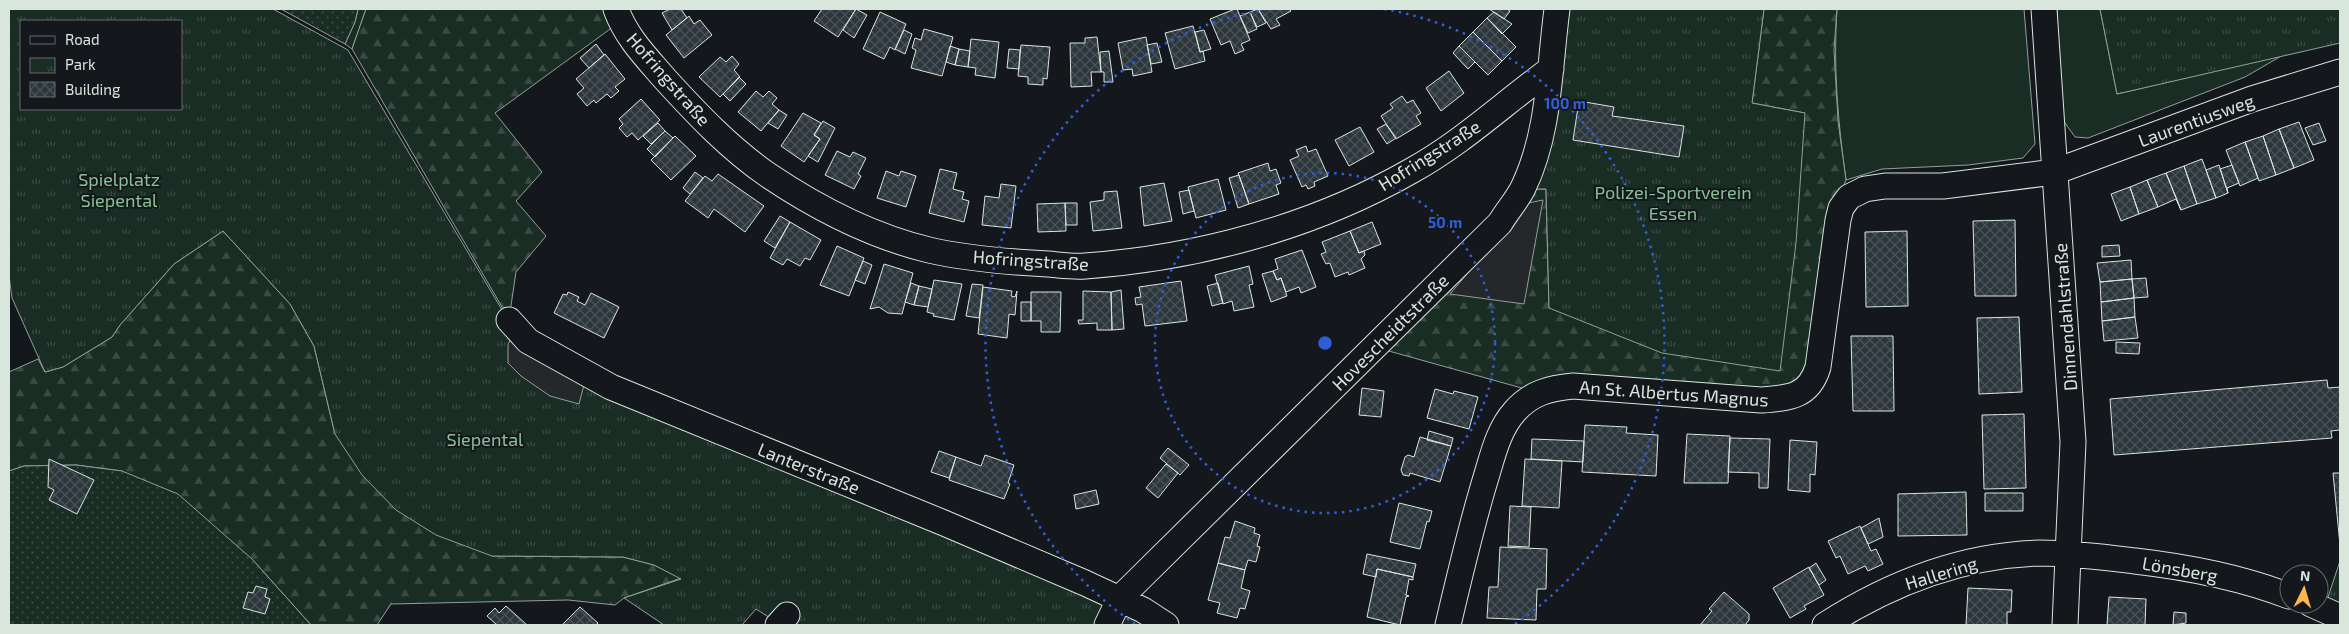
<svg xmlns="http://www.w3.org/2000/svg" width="2349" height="634" font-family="'Exo 2',sans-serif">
	<defs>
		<pattern id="forest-firs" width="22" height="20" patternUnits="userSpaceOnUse" patternTransform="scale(1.25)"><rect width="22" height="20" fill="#1a2d24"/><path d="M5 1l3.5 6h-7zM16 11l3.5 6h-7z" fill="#3b4b43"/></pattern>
		<pattern id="park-tufts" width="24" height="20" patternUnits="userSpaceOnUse" patternTransform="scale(1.25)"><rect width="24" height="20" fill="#1a2d24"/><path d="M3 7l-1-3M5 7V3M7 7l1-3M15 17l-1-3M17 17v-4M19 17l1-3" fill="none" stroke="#3b4b43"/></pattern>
		<pattern id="garden-dots" width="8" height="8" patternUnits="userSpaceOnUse" patternTransform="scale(1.25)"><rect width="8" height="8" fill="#1a2d24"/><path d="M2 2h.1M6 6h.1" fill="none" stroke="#3b4b43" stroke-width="1.8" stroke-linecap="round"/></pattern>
		<pattern id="building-cross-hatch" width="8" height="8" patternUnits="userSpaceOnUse" patternTransform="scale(1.25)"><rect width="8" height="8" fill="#2c363c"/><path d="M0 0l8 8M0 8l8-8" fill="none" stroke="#4a5358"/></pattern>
	</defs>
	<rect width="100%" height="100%" fill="#14181c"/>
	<!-- grass -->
	<path fill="#1a2d24" stroke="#939e99" d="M358,9H366L352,49L345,44L355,22Z
		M1837,9H2024L2035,144L2023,158L1968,165L1882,169L1846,180C1838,123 1833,67 1837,9Z
		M2057,9H2100L2117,94L2283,55L2245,77L2088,138L2075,137L2060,116Z"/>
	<!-- forest -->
	<path fill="url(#forest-firs)" stroke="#939e99" d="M366,9H612L617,24L495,113L542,172L516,201L546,236L516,272L509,319L352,49Z
		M1764,9H1837L1834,50L1838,121L1846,180L1838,201L1814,376L1786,395L1536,392L1378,348L1526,189H1546L1549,308L1805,113L1752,103Z
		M223,231L290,304L314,346L335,434L492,556L623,557L654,565L681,578L624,598L615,605L568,600L391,604L377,625H311L252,559L122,471L76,465L24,466L9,471V372L38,359L45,372L63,367L112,337L120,325L174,264Z"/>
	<!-- park -->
	<path fill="url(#park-tufts)" stroke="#939e99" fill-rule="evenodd" d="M9,9H273L348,50L508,320L528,342L1162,625H781L756,609L742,625H664L624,598L681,579L654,565L623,557L492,556L436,535L396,510L362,475L335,434L314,346L290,304L223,231L174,264L120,325L112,337L63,367L45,372L12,298L9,276ZM21,21H181V109H21Z
		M1562,9H1764L1752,103L1805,113L1796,243L1780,371L1662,353L1549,308L1546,189H1526Z
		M2100,9H2340V43L2117,94Z
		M2340,561V607L2327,600Z"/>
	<!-- garden -->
	<path fill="url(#garden-dots)" stroke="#939e99" d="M281,9H358L355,22L345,44Z
		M76,465L122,471L178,494L252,559L311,625H9V471L24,466Z"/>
	<!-- parking -->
	<path fill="#24282b" stroke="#939e99" d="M1543,200L1524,304L1450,294L1506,228L1523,204Z
		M514,334L585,381L579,404L550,396L521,376L508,363V344Z"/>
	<!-- building -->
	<path fill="url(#building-cross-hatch)" stroke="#d8e6dc" d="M670,9H681L687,18L672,30L662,13Z
		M822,9H856L838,37L814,21Z
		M856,9L867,15L854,38L843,30Z
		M1235,9H1237L1250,40L1241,44L1244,50L1235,54L1230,41L1221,45L1210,19Z
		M1258,9H1289L1291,11L1276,19L1280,25L1271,29Z
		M1258,9L1266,23L1257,27L1250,12Z
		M1489,9H1507L1510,11L1504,19Z
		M880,12L906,24L895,50L890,47L884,59L863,49Z
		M1250,12L1257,29L1248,33L1240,16Z
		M1494,12L1512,24L1502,34L1487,18Z
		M689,16L694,24L700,20L712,35L684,58L666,35Z
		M1487,18L1516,47L1502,61L1473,32Z
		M1193,26L1200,52L1203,51L1205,61L1175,69L1165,33Z
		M924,29L953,37L942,76L911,68L916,50L912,48L915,38L921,40Z
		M904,30L912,34L905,54L895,49Z
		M1204,30L1211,49L1200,52L1195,32Z
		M1473,32L1502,61L1488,75L1459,46Z
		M1097,37L1101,72H1091L1092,86L1071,87L1070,43H1085V38Z
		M1146,37L1152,72L1133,76L1132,69L1123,70L1118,43Z
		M971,39L999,42L995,78L975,75L976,68L968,67Z
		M1157,43L1162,62L1151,64L1147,45Z
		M596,44L604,55L589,68L580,58Z
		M1021,45L1050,47L1047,79L1043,78V85L1028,84V77L1018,76Z
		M950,46L959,49L955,65L946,62Z
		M1459,46L1475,62L1468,69L1453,53Z
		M959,49L970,51L968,67L955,65Z
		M1009,49L1020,50L1019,69L1007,68Z
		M1109,51L1113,82H1104V72H1101L1100,52Z
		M605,54L625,79L615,87L619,91L611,98L607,94L596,103L594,100L587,106L577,94L584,88L576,79Z
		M732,56L739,64L734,70L740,77L720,97L699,77L720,57L726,62Z
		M1449,71L1464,93L1441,111L1426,88Z
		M739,77L746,84L730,101L723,94Z
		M756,91L763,97L769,91L777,98L772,104L779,110L761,131L738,112Z
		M1402,96L1407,103L1413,100L1421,113L1416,116L1421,124L1396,139L1381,116L1393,108L1390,104Z
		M641,99L660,120L638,140L632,133L627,137L619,128L623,124L619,119Z
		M1579,101L1614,107L1612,116L1684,126L1679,157L1573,140Z
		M779,110L787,115L778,129L768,123Z
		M803,113L821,123L814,135L820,139L804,162L781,146Z
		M823,121L835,128L818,162L808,156L820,139L814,135Z
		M2299,122L2314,160L2294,168L2279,129Z
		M658,123L665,131L651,144L643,136Z
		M2319,123L2326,141L2313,145L2305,128Z
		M1386,124L1396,138L1387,144L1377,129Z
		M1360,127L1374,152L1349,166L1335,140Z
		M2279,129L2294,168L2276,175L2263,136Z
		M665,131L673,138L655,157L647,149Z
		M675,136L696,156L671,180L651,160Z
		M2263,136L2276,175L2259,181L2245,142Z
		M2245,142L2258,178L2240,186L2226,150Z
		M1306,146L1308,152L1316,149L1328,176L1314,182L1315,186L1308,189L1306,185L1302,187L1290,160L1299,156L1296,150Z
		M837,151L850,157L853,152L866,158L858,174L861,176L854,189L825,175Z
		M2202,159L2216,198L2197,204L2184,166Z
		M1268,163L1270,171L1276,169L1281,183L1276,185L1279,194L1249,204L1238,173Z
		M2219,165L2228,193L2216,198L2206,170Z
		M2232,165L2239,183L2227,188L2228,193L2220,169Z
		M2184,166L2197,204L2181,210L2166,173Z
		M940,169L957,173L953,189L964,192L962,199L969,201L964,222L929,213Z
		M886,171L899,176L901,171L916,176L906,207L877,198Z
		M695,172L703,178L690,194L683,188Z
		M2166,173L2181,210L2176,199L2158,207L2147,180Z
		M718,174L764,206L745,232L714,209L708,218L685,201L705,176L712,181Z
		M1239,175L1249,204L1238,208L1229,178Z
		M1218,179L1226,210L1196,218L1188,187Z
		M2147,180L2158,207L2139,214L2130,187Z
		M1164,183L1172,221L1144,226L1140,187Z
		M1001,184L1016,186L1011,228L982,225L985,196L999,198Z
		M2130,187L2139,214L2121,221L2111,194Z
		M1189,190L1194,211L1183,214L1179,192Z
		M1117,191L1122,228L1093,231L1090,202L1104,200V192Z
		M1065,203L1066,231L1038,232L1037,204Z
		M1065,203H1077V225H1066Z
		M780,216L790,222L775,248L764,241Z
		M2015,220L2016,296H1975L1973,221Z
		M790,222L821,240L810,260L805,258L800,266L787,259L783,265L770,258Z
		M1372,222L1381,244L1359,253L1350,231Z
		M1350,231L1359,253L1364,251L1365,255L1361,259L1365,268L1349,275L1348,272L1335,277L1330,263L1326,264L1321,254L1326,252L1322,242Z
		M1907,231L1908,306L1866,307L1865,232Z
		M2119,245L2120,256L2102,257V246Z
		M837,246L864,258L849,296L820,285Z
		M1302,250L1316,287L1301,293L1299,287L1286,292L1281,278L1277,280L1273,271L1278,269L1275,259Z
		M2131,260L2132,279L2100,282L2097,263Z
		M863,261L872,265L865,284L855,280Z
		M884,264L913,273L902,314L888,313L879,307L870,309Z
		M1249,266L1253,284L1249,285L1254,307L1234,311L1232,301L1223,304L1215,275Z
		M1273,271L1277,280L1281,278L1287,296L1271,302L1262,274Z
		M2146,278L2148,297L2134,298L2132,279Z
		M2132,279L2134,298L2101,302L2100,282Z
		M934,280L962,284L954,320L933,316L934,314L927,312Z
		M1181,281L1187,321L1145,326L1142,304L1136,305L1135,298L1141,297L1139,287Z
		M911,283L919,286L914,305L905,302Z
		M1218,283L1223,303L1212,306L1207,286Z
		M972,284L983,285L979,318L966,316Z
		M919,286L932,289L928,307L914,305Z
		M983,287L1012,291L1011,296L1015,297L1017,291L1015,315L1009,314L1007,338L978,334Z
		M1121,290L1124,329L1112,330L1111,292Z
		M1083,291L1111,292L1112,330H1097V323L1079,324L1078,320H1083Z
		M568,292L579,297L577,301L585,305L591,293L619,307L604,338L554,313L563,294L567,295Z
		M1031,292H1061L1060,332H1041V321H1031Z
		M2134,298L2135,317L2102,321L2101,302Z
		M1021,302H1031V321H1021Z
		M2019,317L2022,392L1979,394L1977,318Z
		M2135,317L2138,338L2104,341L2102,321Z
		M1851,336H1893L1894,411H1853Z
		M2116,342L2140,343L2139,354L2116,353Z
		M2327,380L2328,388L2340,387V430L2331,431L2332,438L2114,455L2110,399Z
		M1362,388L1384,391L1381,417L1359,415Z
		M1435,389L1453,394L1454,391L1478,397L1469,429L1427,418Z
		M2024,414L2026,488L1984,489L1982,415Z
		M1585,425L1627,427L1626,433L1658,435L1656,476L1582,472Z
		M1429,431L1453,438L1451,446L1427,440Z
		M1687,434L1730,436L1728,483H1684Z
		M1420,437L1451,446L1440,482L1410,473L1409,476L1403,475L1401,470L1405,457L1408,455L1414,457Z
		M1730,438L1770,439L1768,488H1759V473L1728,472Z
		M1532,439L1584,441L1583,462L1531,459Z
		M1790,440L1817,442L1815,475L1810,474V492L1788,490Z
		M1168,448L1189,465L1180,475L1160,458Z
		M939,451L956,457L949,478L931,472Z
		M985,455L1014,465L1008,483L1010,484L1004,499L949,480L956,457L981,466Z
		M49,459L94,480L77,514L49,500L54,490L48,487Z
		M1525,459L1562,461L1559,508L1522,506Z
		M1166,464L1178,473L1158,498L1146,488Z
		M2333,473H2340V545Z
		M1096,490L1099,504L1076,509L1074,495Z
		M1966,492L1967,535L1898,536V494Z
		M1985,493H2023V511H1985Z
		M1399,503L1432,511L1429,522L1427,521L1420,549L1390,542Z
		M1510,506L1531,507L1529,547L1508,546Z
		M1879,518L1883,537L1868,544L1861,528Z
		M1235,521L1255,528L1254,533L1260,535L1257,546L1260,547L1256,562L1248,560L1245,570L1218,563L1225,537L1230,538Z
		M1860,526L1871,551L1876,549L1883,564L1868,571L1865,566L1848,574L1840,556L1836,558L1828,541Z
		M1500,547L1547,549L1546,589H1537L1536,620L1487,618L1489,587H1498Z
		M1367,554L1416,564L1413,577L1377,569L1376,577L1363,574Z
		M1218,563L1245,570L1241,588L1250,591L1245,609L1240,608L1237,618L1217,613L1220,603L1208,600Z
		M1816,563L1826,580L1819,585L1809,568Z
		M1809,567L1824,595L1804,606L1806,609L1790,618L1773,588Z
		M1377,569L1413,577V580L1409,579L1406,595L1409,596L1406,597L1400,625L1367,617Z
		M256,586L267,589L265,597L270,599L265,614L243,608L248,592L253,593Z
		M1968,588L2012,590L2011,612H2007V624L2011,625H1966Z
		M1724,592L1749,614V620L1745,625H1700L1712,611L1709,609Z
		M2109,597L2146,599L2145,625H2107Z
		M506,606L527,625H497L487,616L495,608L499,613Z
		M580,607L598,623L596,625H562Z
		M2174,612L2186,613V623L2173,625Z"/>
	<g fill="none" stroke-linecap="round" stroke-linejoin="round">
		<defs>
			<path id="minor" d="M616,9C626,37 646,57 665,79C697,114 729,148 768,175C817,208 871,236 929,250C968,259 1008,262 1048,264C1060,265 1073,267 1085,266C1197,258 1313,227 1411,171C1462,143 1504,103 1551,69
				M2044,9L2073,442L2065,625
				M509,320L528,341L611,387L944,523L1085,583L1143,610L1166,625
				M2311,604L2340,617
				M778,625L787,615
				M1107,625L1120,598L1500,223C1507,211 1517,200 1523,188C1550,132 1549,69 1557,9
				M1448,625C1459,578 1470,531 1484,484C1492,459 1497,431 1515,411C1531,393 1550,388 1573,386L1761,400C1789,398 1809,397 1818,367L1838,220L1841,208L1849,197L1865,189L1885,186H1943L2054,172L2252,99L2340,72
				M1825,625C1889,584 1963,555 2040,553C2072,553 2103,557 2135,561C2187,567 2240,577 2289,596"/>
		</defs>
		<!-- minor casing -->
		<use href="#minor" stroke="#d8e6dc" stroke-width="27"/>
		<!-- minor -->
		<use href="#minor" stroke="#14181c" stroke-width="25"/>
	</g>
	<!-- distance rings -->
	<g fill="none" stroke="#305dd8" stroke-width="2.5" stroke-dasharray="2.5 5">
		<circle cx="1325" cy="343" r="170"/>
		<path d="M1135 624A339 339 0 0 1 1266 9M1384 9A339 339 0 0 1 1515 624"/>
	</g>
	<g text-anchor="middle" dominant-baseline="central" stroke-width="4" stroke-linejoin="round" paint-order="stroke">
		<!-- street labels -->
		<g font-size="18" fill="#d8e6dc" stroke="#14181c">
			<text transform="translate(669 79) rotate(49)">Hofringstraße</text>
			<text transform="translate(2196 120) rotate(-20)">Laurentiusweg</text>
			<text transform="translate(1429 155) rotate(-32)">Hofringstraße</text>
			<text transform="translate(1031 260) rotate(4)">Hofringstraße</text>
			<text transform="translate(2065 317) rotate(-94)">Dinnendahlstraße</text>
			<text transform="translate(1390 332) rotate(-45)">Hovescheidtstraße</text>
			<text transform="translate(1674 393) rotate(4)">An St. Albertus Magnus</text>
			<text transform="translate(809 468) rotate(22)">Lanterstraße</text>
			<text transform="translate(2180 569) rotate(10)">Lönsberg</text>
			<text transform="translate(1941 573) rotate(-17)">Hallering</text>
		</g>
		<!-- park labels -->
		<g font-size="18" fill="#8ac095" stroke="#14181c">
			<text x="119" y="179">Spielplatz<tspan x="119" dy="21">Siepental</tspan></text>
			<text x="1673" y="192">Polizei-Sportverein<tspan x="1673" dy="21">Essen</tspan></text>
			<text x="485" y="439">Siepental</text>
		</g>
	</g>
	<circle cx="1325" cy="343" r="8" fill="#305dd8" stroke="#14181c" stroke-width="2.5"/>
	<g font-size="15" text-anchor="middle" font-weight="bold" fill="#305dd8" stroke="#14181c" stroke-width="4" stroke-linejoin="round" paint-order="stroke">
		<text x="1565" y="109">100 m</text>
		<text x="1445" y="228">50 m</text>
	</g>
	<!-- border -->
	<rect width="2349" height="634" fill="none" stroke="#d8e6dc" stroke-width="20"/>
	<!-- legend -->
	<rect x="20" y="20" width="162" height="90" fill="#14181c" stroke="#626a69"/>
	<rect x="30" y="36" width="25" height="8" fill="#14181c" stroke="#626a69"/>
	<text x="65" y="45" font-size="15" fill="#d8e6dc">Road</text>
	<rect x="30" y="58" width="25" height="15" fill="url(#park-tufts)" stroke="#626a69"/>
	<text x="65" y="70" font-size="15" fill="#d8e6dc">Park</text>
	<rect x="30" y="82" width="25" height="15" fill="url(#building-cross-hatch)" stroke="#626a69"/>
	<text x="65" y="95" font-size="15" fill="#d8e6dc">Building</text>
	<!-- north arrow -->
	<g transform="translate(2304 589) rotate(5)"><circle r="24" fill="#14181c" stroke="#626a69"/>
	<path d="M0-4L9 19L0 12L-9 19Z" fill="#ffb74d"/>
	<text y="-8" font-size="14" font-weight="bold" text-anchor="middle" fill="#d8e6dc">N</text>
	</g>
</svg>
